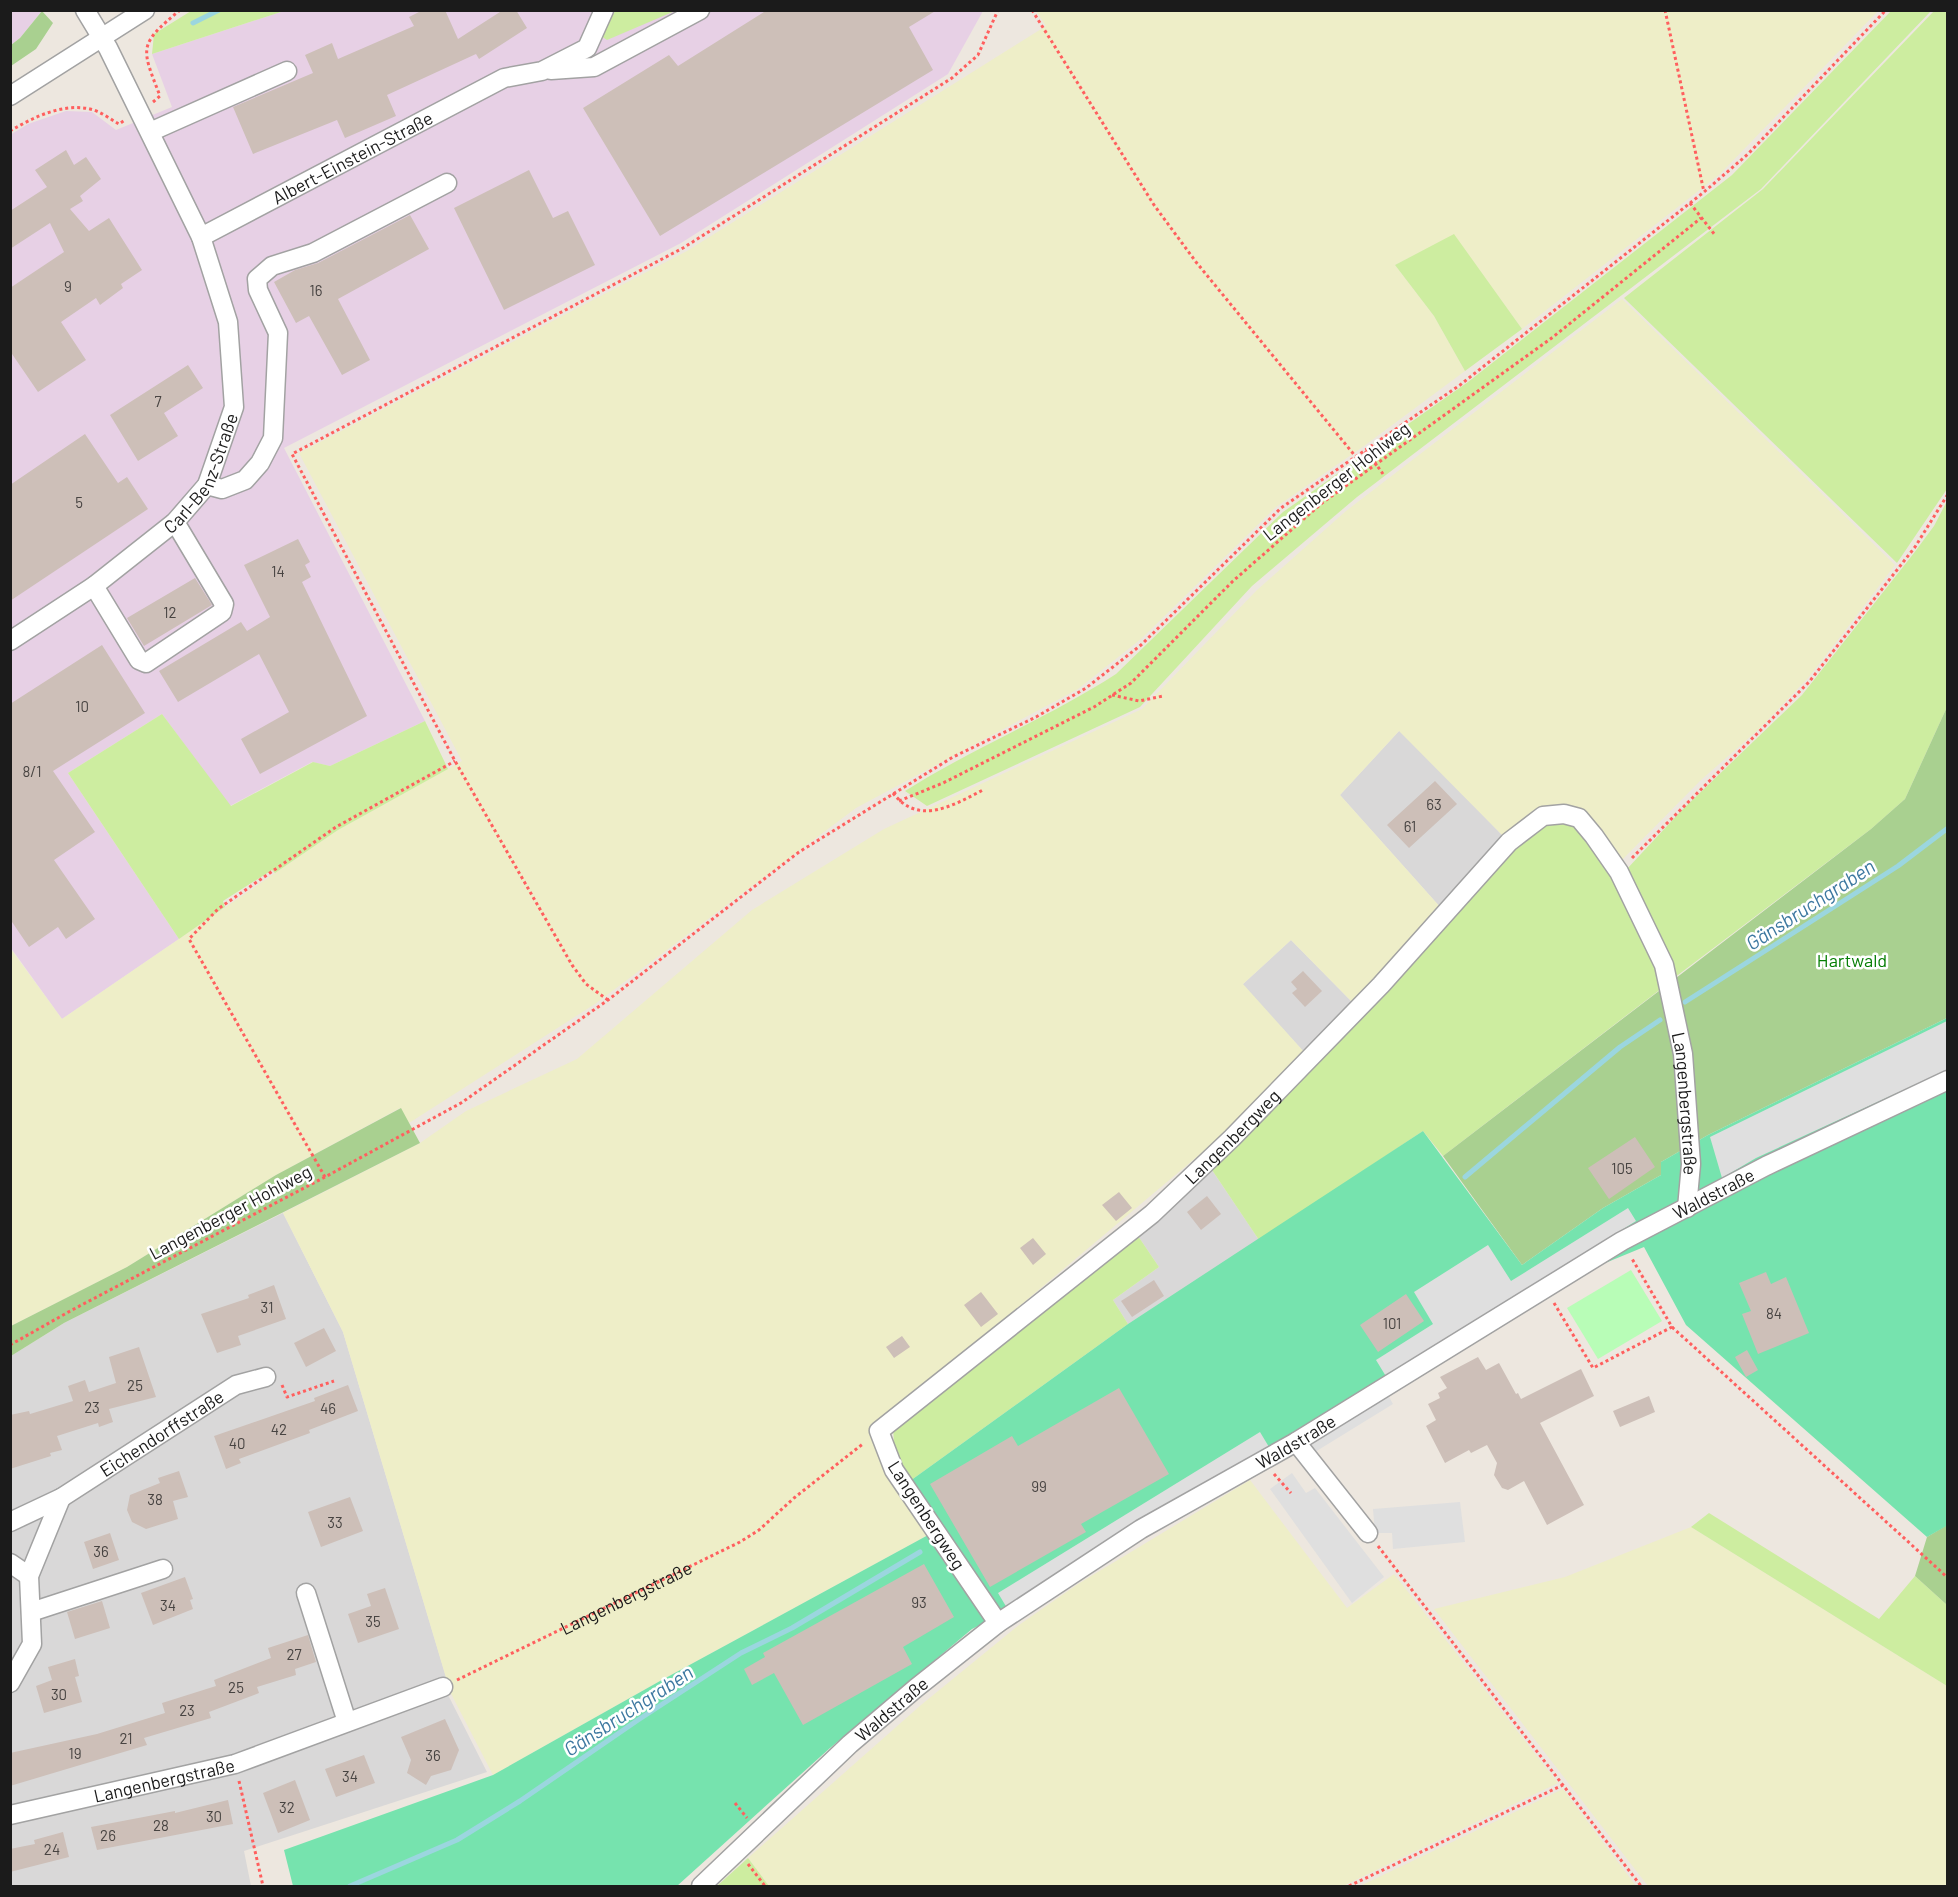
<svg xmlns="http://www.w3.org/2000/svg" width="1958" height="1897" font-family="Barlow,sans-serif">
	<rect width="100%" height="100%" fill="#ede7df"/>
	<!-- residential -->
	<path fill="#d9d8d8" d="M1400,730L1506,839L1441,908L1340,795Z
		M1291,940L1354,1004L1305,1053L1242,985Z
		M1210,1167L1259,1240L1128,1324L1113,1300L1159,1267L1136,1233Z
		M283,1213L343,1332L446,1677L441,1681L487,1772L244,1851L251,1886H11V1356L64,1323Z"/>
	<!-- industrial -->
	<path fill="#e7d0e5" d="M11,11H42L20,38L11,45Z
		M284,11H983L948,74L681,243L284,448L425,721L330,766L312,762L230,806L162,714L68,773L179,939L62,1019L11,948L10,135L28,124L66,111L92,112L116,130L172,107L152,54Z"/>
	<!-- farmland -->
	<path fill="#eeeec8" d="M1036,11H1878L1720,174L1522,329L1454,235L1395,265L1434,316L1465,371L1364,446L1276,507L1141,639L1078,689L856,808L595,1004L409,1123L400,1108L276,1175L127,1267L11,1326L10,948L62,1019L338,830L462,761L299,453L687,251L1046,26Z
		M1622,299L1895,565L1851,623L1808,678L1759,729L1701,780L1620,862L1506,839L1399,731L1340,795L1441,908L1354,1004L1291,940L1243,984L1305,1053L1255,1108L872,1430L930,1534L660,1681L493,1775L445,1682L447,1681L343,1332L283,1213L420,1143L466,1111L577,1059L752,910L884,829L1142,709L1257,590L1346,511Z
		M1250,1480L1347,1608L1394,1574L1558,1783L1343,1886H769L748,1858L921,1705L1019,1625L1078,1584Z
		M1691,1527L1947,1686V1886H1648L1434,1609L1565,1577Z
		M1563,1789L1636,1886H1360Z"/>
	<!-- grass -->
	<path fill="#cdeda0" d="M191,11V10L284,11L152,54L154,34Z
		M615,11H675L607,40L601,36Z
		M1891,11H1931L1761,189L1357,497L1252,586L1140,707L927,806L905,791C973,748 1048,718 1116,674L1283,512L1468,382L1732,175Z
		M1934,11H1948L1947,489L1897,563L1624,298L1763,189Z
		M1454,234L1522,329L1465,371L1434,316L1395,265Z
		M1947,501V707L1905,799L1871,829L1674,978L1626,870L1681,811L1802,695L1914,553L1934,526Z
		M162,714L231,806L313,762L330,766L425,721L448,769L338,830L275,873L272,870L223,901L225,907L179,939L68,773Z
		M1543,822L1577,824L1592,838L1666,985L1443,1156L1423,1131L1259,1240L1210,1167L1508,847Z
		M1136,1233L1159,1267L1113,1300L1128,1324L910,1481L895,1461L893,1426Z
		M1709,1513L1879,1619L1915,1576L1947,1605V1686L1691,1527Z
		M748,1858L769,1886H717Z"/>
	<!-- forest -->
	<path fill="#a9d090" d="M42,11L53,23L36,49L11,66V45L20,38Z
		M1947,707V1018L1708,1135L1661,1162V1175L1603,1208L1522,1265L1443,1156L1871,829L1905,799Z
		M401,1108L420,1143L64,1323L11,1356V1326L127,1267L276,1175Z
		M1947,1525V1605L1915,1576L1927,1537Z"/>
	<!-- park -->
	<path fill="#b8fdb7" d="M1631,1270L1662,1321L1598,1359L1567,1308Z"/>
	<!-- pitch -->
	<path fill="#76e3ae" d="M1947,1018L1948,1525L1927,1537L1686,1325L1644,1247L1518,1299L1007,1612L972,1629L830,1748L677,1886H293L284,1850L493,1775L660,1681L930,1534L910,1481L1128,1324L1423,1131L1522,1265L1603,1208L1661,1175V1162L1708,1135Z"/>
	<!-- parking -->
	<path fill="#dfdfdf" d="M1947,1021V1070L1756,1158L1722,1178L1710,1137Z
		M1628,1208L1636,1221L1387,1378L1376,1360L1433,1324L1414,1292L1488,1245L1511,1281Z
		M1384,1388L1393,1404L1315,1452L1306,1436Z
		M1260,1432L1269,1447L1007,1608L998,1593Z
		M1292,1473L1306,1493L1315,1488L1384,1577L1352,1603L1270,1489Z
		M1460,1502L1465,1542L1393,1549L1392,1533H1375L1373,1509Z"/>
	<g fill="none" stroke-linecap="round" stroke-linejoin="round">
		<!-- stream -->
		<path stroke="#9bd6df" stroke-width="5" d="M193,23L219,10
			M1685,1002L1898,866L1948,828
			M1465,1177L1620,1047L1660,1020
			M350,1886L457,1840L520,1801L638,1720L741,1653L792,1628L920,1552"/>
	</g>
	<!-- building -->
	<path fill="#cdbfb8" d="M423,10H445L458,39L503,10H516L527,28L479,59L476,54L387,95L396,116L345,138L337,120L253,154L233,107L313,73L305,55L332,43L338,59L414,26L409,17Z
		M767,10H937L909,27L933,70L660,236L583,108L669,55L678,66Z
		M66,150L74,165L86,157L101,179L80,196L83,201L70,209L89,231L109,218L142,270L121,284L123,288L100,305L96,298L61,322L86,360L38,392L10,351V288L64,252L50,223L10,249V211L47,187L35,170Z
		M529,170L553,218L568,211L595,265L504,310L454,208Z
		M410,215L429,249L338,299L370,360L342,375L309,316L296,323L274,282L295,270L318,263Z
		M188,365L203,388L164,413L178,436L138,461L110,415Z
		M85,434L118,483L127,477L148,509L10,601V485Z
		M298,539L310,562L305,565L311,577L302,582L367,716L260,774L241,739L289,712L259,654L178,702L159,671L241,622L247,631L270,617L244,565Z
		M195,578L212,605L144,646L127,618Z
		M102,645L145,713L53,771L95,832L54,860L95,919L66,939L58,927L29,947L10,919V704Z
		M1435,781L1457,804L1409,848L1387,825Z
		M1303,971L1322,991L1305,1007L1292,993L1297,989L1291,982Z
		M1635,1137L1655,1167L1609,1199L1588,1168Z
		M1119,1192L1132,1208L1116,1221L1102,1205Z
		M1207,1196L1221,1214L1201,1230L1187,1212Z
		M1033,1238L1046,1254L1033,1265L1020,1248Z
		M1766,1272L1771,1284L1786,1277L1809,1333L1758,1354L1742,1314L1751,1311L1739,1283Z
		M1154,1280L1164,1296L1132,1317L1121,1301Z
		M274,1285L286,1319L238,1336L241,1345L217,1353L201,1314L249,1298L248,1295Z
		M981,1292L998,1314L981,1327L964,1305Z
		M1406,1294L1424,1321L1378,1352L1360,1325Z
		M324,1328L336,1351L306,1367L294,1343Z
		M902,1336L910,1347L894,1358L886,1347Z
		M139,1347L156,1397L109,1409L113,1422L99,1427L98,1423L57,1436L62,1450L50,1453L51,1456L10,1469V1415L29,1411L30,1414L73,1401L68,1386L85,1380L89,1392L116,1383L109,1357Z
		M1747,1350L1758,1370L1746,1377L1735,1357Z
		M1478,1357L1486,1370L1499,1363L1516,1394L1518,1393L1521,1399L1581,1369L1594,1396L1540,1423L1584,1505L1547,1525L1524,1481L1508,1490L1502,1488L1494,1475L1497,1463L1487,1445L1471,1453L1469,1450L1445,1463L1426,1426L1436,1420L1428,1404L1440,1398L1438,1393L1447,1388L1440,1377Z
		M348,1385L358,1411L309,1430L310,1433L239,1459L241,1463L226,1469L214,1436L315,1401L314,1398Z
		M1119,1388L1169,1474L1081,1524L1086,1532L990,1587L930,1484L1012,1436L1018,1446Z
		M1649,1396L1655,1412L1620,1427L1613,1411Z
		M179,1471L188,1497L173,1501L178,1519L146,1529L132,1522L127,1510L130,1495L160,1483L158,1478Z
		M350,1497L363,1531L321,1547L308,1512Z
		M110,1533L119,1560L93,1569L84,1542Z
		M924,1564L954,1617L903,1647L912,1664L803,1725L774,1673L752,1685L744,1669L765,1657L763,1653Z
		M185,1577L193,1599L190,1600L193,1609L153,1625L141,1593Z
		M385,1588L399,1629L358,1643L348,1614L371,1606L367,1594Z
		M102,1601L110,1628L75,1639L67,1612Z
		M308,1635L316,1662L295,1669L296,1675L257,1687L259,1693L209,1712L211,1718L144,1738L147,1745L10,1786V1753L97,1734L165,1713L162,1703L216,1686L214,1680L271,1658L268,1648Z
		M75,1659L79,1676L75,1677L82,1702L44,1713L36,1686L52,1680L48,1667Z
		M445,1719L459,1750L451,1770L431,1776L426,1785L407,1773L411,1760L401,1737Z
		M364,1755L375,1783L336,1797L325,1769Z
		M295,1780L310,1820L278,1833L263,1793Z
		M228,1800L233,1824L97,1850L91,1827L175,1811V1813Z
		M63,1832L69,1857L10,1872V1849L35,1844L34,1840Z"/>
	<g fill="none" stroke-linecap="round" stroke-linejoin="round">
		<defs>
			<g id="minor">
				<path d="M551,70L594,67L700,10"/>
				<path d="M10,96L145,10"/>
				<path d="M150,132L287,71"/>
				<path id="s2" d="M201,237L504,78L542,71L587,48L604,10"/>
				<path d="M207,485L222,489L245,480L260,463L273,438L278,333L258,290L257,279L272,266L313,253L447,183"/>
				<path d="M94,586L139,660L146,663L222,612L224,604L175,522"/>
				<path id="s3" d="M10,641L94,586L175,522L207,485L234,407L228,322L201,237L108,48L85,10"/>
				<path d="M1296,1442L1368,1533"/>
				<path id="s4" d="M10,1522L61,1498L236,1385L266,1377"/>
				<path d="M10,1563L29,1576"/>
				<path d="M306,1593L347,1722"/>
				<path d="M31,1612L163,1569"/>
				<path id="s5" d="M998,1623L894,1470L879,1431L1152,1214L1232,1138L1381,985L1509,842L1543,816L1564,814L1579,818L1594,836L1619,872L1664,965L1683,1054L1691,1164L1687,1208"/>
				<path d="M10,1683L32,1644L29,1576L61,1498"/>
				<path id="s6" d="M10,1815L235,1764L443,1687"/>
				<path id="s7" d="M701,1886L850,1744L916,1688L998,1623L1141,1529L1296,1442L1622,1241L1766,1166L1948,1080"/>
			</g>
		</defs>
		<!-- minor casing -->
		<use href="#minor" stroke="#a2a2a2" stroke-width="21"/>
		<!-- path -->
		<g stroke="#ff5f5e" stroke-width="3" stroke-dasharray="3 3" stroke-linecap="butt">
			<path d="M1032,10L1154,205L1196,262L1356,457"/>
			<path d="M1665,10L1704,192"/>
			<path d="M153,102L160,96C141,47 138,45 180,10"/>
			<path d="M10,131C34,117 62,103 90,109C100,111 110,119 119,124L125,120"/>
			<path d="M1690,203L1715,235"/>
			<path d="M1365,451L1371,457"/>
			<path d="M1112,695L1139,701L1163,696"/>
			<path d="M893,793C918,826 952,806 983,790"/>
			<path d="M899,801L943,783L1094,707L1131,683L1233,581L1322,503L1553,337L1701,218"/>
			<path d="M1632,858L1809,682L1915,547L1948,494"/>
			<path d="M608,1000L586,984L572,965L455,761L292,454L683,248L952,78L978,55L998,10"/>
			<path d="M325,1177L189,939L218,909L336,827L455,761"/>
			<path d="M1554,1303L1593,1368L1672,1327L1631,1257"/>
			<path d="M1672,1327L1948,1578"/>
			<path d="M10,1345L72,1310L325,1177L461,1103L608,1000L799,852L953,757L1036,717L1086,688L1141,645L1281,508L1460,385L1704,192L1748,154L1886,10"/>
			<path d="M282,1385L287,1397L334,1381"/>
			<path d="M1274,1474L1291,1493"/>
			<path d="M1378,1546L1641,1886"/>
			<path id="s1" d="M457,1680L740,1542L759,1530L794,1498L864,1443"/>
			<path d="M239,1781L263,1886"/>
			<path d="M735,1803L747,1818"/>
			<path d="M748,1864L765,1886"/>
			<path d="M1349,1886L1563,1785"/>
		</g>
		<!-- minor -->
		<use href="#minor" stroke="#fff" stroke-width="18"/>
		<!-- path-bridge -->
		<path stroke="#ff5f5e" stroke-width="3" stroke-dasharray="3 3" stroke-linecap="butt" d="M1371,457L1383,474"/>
	</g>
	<g text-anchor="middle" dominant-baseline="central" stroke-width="5" stroke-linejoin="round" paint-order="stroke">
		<!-- number labels -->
		<g font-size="15" fill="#484442">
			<text x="68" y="286">9</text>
			<text x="316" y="290">16</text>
			<text x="158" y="401">7</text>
			<text x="79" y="502">5</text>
			<text x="278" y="571">14</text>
			<text x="170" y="612">12</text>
			<text x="82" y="706">10</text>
			<text x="32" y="771">8/1</text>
			<text x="1434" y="804">63</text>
			<text x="1410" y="826">61</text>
			<text x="1622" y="1168">105</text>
			<text x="267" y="1307">31</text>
			<text x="1774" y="1313">84</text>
			<text x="1392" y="1323">101</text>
			<text x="135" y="1385">25</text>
			<text x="92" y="1407">23</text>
			<text x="328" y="1408">46</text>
			<text x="279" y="1429">42</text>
			<text x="237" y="1443">40</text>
			<text x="1039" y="1486">99</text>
			<text x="155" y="1499">38</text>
			<text x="335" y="1522">33</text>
			<text x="101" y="1551">36</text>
			<text x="919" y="1602">93</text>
			<text x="168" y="1605">34</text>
			<text x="373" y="1621">35</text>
			<text x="294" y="1654">27</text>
			<text x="236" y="1687">25</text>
			<text x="59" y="1694">30</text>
			<text x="187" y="1710">23</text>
			<text x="126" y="1738">21</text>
			<text x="75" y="1753">19</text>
			<text x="433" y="1755">36</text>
			<text x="350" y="1776">34</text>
			<text x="287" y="1807">32</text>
			<text x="214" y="1816">30</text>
			<text x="161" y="1825">28</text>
			<text x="108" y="1835">26</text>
			<text x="52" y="1849">24</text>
		</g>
		<!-- street labels -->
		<g font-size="18" fill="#1b1b1b" stroke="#fff">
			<text stroke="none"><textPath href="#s2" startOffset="171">Albert-Einstein-Straße</textPath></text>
			<text stroke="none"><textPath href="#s3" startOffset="260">Carl-Benz-Straße</textPath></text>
			<text transform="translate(1336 481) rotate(-38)">Langenberger Hohlweg</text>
			<text stroke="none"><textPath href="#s5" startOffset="1482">Langenbergstraße</textPath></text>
			<text stroke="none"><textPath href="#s5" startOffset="687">Langenbergweg</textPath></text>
			<text stroke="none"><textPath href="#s7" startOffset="1232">Waldstraße</textPath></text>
			<text transform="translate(230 1212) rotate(-28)">Langenberger Hohlweg</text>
			<text stroke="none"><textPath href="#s4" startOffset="176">Eichendorffstraße</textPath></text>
			<text stroke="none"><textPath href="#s7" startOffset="746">Waldstraße</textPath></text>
			<text transform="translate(927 1515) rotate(57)">Langenbergweg</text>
			<text stroke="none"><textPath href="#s1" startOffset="188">Langenbergstraße</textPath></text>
			<text stroke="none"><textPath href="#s7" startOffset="260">Waldstraße</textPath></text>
			<text stroke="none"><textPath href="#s6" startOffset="158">Langenbergstraße</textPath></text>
		</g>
		<!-- park labels -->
		<g font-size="18" fill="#057e04" stroke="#fff">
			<text x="1852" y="960">Hartwald</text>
		</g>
		<!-- water labels -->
		<g font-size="20" font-style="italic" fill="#3d78a0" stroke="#fff">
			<text transform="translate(1810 904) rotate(-33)">Gänsbruchgraben</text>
			<text transform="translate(628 1710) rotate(-33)">Gänsbruchgraben</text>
		</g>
	</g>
	<!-- border -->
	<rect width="1958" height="1897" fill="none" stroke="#1b1b1b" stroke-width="24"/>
</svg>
